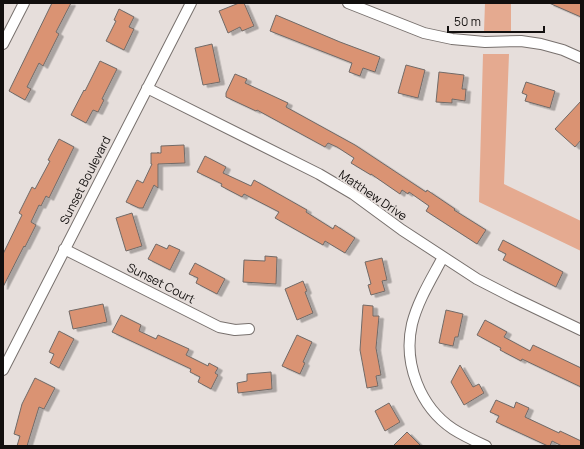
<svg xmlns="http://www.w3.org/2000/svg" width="584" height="449" font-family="Manrope,sans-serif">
	<defs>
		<filter id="shadow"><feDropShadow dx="4.5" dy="2.5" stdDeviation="0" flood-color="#0004"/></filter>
	</defs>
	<rect width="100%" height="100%" fill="#e6dedb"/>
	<!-- green -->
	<path fill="#e5aa90" d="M485,3H511V32H484Z
		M483,54H509L504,184L581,221V251L479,202Z"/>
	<!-- building -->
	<path fill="#da9373" stroke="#716a67" filter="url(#shadow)" d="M52,3H71L56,32L59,34L43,66L39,63L27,87L31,89L25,100L9,91Z
		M239,3H244L254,26L242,31L240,27L228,33L219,11Z
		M549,3H581V17Z
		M119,9L134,17L129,27L134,29L124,50L106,41L116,21L114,20Z
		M276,15L340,42L380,57L375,72L363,68L360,76L349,72L352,63L270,31Z
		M212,44L220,82L203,85L195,48Z
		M100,61L117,69L102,99L104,100L98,112L93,110L86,123L71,115L84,90L85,91Z
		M406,65L425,70L418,98L398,93Z
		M439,72L464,75L462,89H466L465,101L452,99V103L436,102Z
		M235,74L247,79L245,83L288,103L286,107L355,145L426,192L427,190L455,209L454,210L486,230L477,244L426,211L429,206L409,192L408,194L402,190L400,194L371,174V175L351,163L354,158L337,147L328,143L325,147L257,110L256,111L226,97V93Z
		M526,82L555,91L550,108L525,101L527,95L522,93Z
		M581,101V140L575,147L555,129Z
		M59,139L74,147L49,198L46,196L41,206L39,205L31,222L36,225L25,247L24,246L3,287V254L22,215L19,213L32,187L35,189L50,161L48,160Z
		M184,145L185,163L158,164V188L154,185L143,208H139L126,202L137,180L143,183L152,164H151V153H158V152V153H161V146Z
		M205,156L226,167L223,173L251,186L254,180L307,210L306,212L333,229L335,225L355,238L345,253L325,241L323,245L275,218L279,212L244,194L242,197L221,186L222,184L197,172Z
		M132,213L142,246L126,251L116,218Z
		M503,240L563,272L556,287L503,260L506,254L498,250Z
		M156,244L167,249L169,245L180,250L170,270L148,259Z
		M265,256L277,257L276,284L243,282L244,260L265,261Z
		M382,258L387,280L382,281L385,291L371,295L368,285L371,284L365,262Z
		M195,263L225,279L217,294L196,283L198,278L189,274Z
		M303,281L307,291L305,292L313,313L297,320L285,289Z
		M103,304L107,322L73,329L69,311Z
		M363,305L373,306V316H379L376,348L381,375L376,376L378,386L367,388L360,350Z
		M446,310L463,314L458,337H455L453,346L439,343Z
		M121,315L141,325L139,331L156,339L158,335L189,349L186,355L208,366L209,363L218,368L215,373L218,375L211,389L198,382L200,377L190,372L191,369L112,332Z
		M485,320L507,332L504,337L530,351L533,345L581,368V387L522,359L521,361L500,350L501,348L477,335Z
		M59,331L74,339L59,368L50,363L54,354L49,352Z
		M297,335L312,342L303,362L305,363L300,374L282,366Z
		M460,365L473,387L479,384L484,393L464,405L451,382Z
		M271,372L272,389L238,393L237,383L247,381V374Z
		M35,378L55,388L44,409L39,407L27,446H17L20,436L14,434L22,404Z
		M496,400L514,408L516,402L529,408L525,417L559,433L560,431L581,441V446H562L552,441L550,446H548L496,422L499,416L490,412Z
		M389,403L400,422L385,431L375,411Z
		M407,432L421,446H393Z"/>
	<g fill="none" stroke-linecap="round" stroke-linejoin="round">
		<defs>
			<path id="street" d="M348,3L424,33L452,39L485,42L521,41L541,44L563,50L581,58
				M3,44L24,3
				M147,88L319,174L353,194L402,230L477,279L512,297L581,330
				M64,249L219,327L235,330L249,329
				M443,257C432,278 418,300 412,324C403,363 420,407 453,429C464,436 475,441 486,446
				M3,370L191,3"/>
		</defs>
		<!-- street casing -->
		<use href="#street" stroke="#78716e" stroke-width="12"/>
		<!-- street -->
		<use href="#street" stroke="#fff" stroke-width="10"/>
	</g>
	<g text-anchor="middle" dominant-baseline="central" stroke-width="3.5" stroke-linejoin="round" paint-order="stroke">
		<!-- street labels -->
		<g font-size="12" fill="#120f0e" stroke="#e6dedb">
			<text transform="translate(85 180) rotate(-63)">Sunset Boulevard</text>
			<text transform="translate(373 195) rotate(34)">Matthew Drive</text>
			<text transform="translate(161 283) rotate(27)">Sunset Court</text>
		</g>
	</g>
	<!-- border -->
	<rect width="584" height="449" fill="none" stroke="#120f0e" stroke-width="8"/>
	<!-- scale -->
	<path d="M448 26v6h96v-6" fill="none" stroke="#120f0e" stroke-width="2"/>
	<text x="454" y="26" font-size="12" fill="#120f0e" stroke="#e6dedb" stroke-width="3" paint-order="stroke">50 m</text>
</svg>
